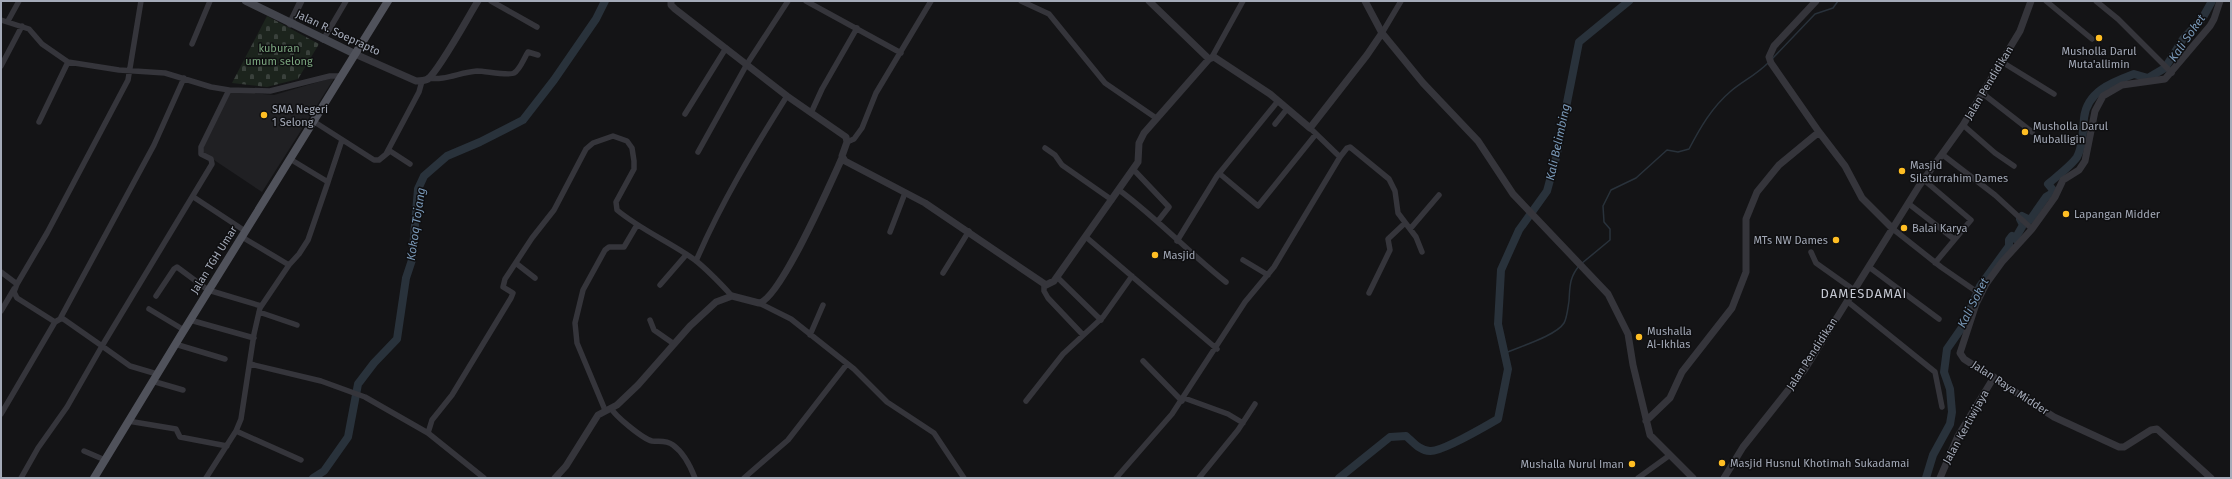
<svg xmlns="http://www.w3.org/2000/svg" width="2232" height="479" font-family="'Fira Sans',sans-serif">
	<defs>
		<pattern id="cemetery-stones" width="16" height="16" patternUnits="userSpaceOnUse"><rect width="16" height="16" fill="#1c241d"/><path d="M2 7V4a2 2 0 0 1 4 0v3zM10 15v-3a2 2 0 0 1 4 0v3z" fill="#3a413c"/></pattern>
	</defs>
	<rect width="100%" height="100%" fill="#141416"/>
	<!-- built -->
	<path fill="#202023" d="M335,77L262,192L202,152L207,135L230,91L274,95Z"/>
	<!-- cemetery -->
	<path fill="url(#cemetery-stones)" d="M267,16L319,44L298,79L267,87L232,83Z"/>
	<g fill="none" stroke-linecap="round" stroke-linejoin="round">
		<!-- stream -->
		<path stroke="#29323b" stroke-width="1.5" d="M1772,59L1815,14L1833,8L1838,1
			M1581,264L1610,240V229L1604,222L1603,206L1611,190L1636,178L1667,150L1678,152L1689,149C1700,128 1712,107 1731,91C1743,81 1756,75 1768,63
			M1503,354C1518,347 1556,336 1564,323C1567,318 1568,307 1569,301C1570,287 1569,278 1579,266"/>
		<!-- river -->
		<path stroke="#29323b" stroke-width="8" d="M313,478L324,471L348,437L358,384L374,363L397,339L406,278L412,260L418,189L424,176L447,156L480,142L523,120L554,80L596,19L605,1
			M1339,478L1390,437L1406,436C1413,442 1420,451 1430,451C1441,452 1486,426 1498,419L1508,369L1498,324L1501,270L1519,230L1547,191L1556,158L1579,42L1629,1
			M1926,478L1933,455L1950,424L1952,412L1950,389L1944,372L1947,349L1963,326L1980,286L2009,246V240L2012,236L2015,239L2023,225L2020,219L2022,216L2030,220L2046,197L2051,194L2053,190L2048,184C2056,177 2071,166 2077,157C2083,146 2083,130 2084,118C2087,91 2113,82 2134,74L2148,78L2165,68L2183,39L2202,19L2212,1"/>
		<!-- minor -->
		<path stroke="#35353b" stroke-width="5.5" d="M491,1L537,27
			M806,1L901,53
			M1021,1L1049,14L1105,83L1156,118
			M2046,1L2092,39
			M2096,1L2118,19L2172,73
			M1,20L29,29L42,44L68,62L119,70L165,73L211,87L229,90
			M8,21L19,1
			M1382,33L1401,1
			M323,40L346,1
			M192,44L210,1
			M1212,57L1243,1
			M2002,62L2054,94
			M1,66L22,26
			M428,78C445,81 460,72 477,71C485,71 509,76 514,73C520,70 524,58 528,52L538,55
			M1982,93L2032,132
			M811,113L822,89L857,28
			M685,114L726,48
			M313,121L374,160H379L390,151L410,164
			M39,122L68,62
			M1275,124L1287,109
			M1963,125L1995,153L2014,166
			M847,142L854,139L862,128L876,93L931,1
			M1045,148L1055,155L1062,165L1112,200
			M698,152L747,64L788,1
			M386,154L419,92L422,81
			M1943,155L1995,195L2032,229
			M1340,157L1347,148L1350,147L1389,179L1395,191L1398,213L1416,237L1422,252
			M1133,169L1169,207L1158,221
			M1220,174L1258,206L1316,134
			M1924,180L1971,220L1935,263
			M328,182L342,140
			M1119,190C1157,218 1189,253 1226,282
			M192,197L195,198L245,231
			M1909,204L1954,239
			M1410,229L1439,195
			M1893,229L1941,267L1980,294
			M890,232L905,193
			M242,237L289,265
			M1086,237L1217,349
			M1177,241L1217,176L1278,101
			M1811,252L1816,263L1854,290
			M1243,260L1268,275
			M696,261C721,203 753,150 787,96
			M517,264L535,278
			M1869,267L1939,319
			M1,272L17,284L14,292L17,298L55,322L62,318L102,346L212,164L211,159L201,154V147L229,90L270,91L330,76H341
			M943,273L969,231
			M1057,277L1101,320
			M17,284L47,233L128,80L141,1
			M1044,284V291L1048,298L1083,335
			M660,285L686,255
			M1369,293L1390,250L1388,239L1405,223
			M156,296L174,269L177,267L208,290L261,306
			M1847,301L1935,372L1942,407
			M759,303L791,319L854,369L887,402L934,433L964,478
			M149,309L184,330
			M1,311L14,289
			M259,312L297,325
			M61,317L154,145L184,78
			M190,320L254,338
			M650,320L654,330L674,344
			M810,335L823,305
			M175,344L225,359
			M1143,361L1182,401
			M250,364L321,381L365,397L428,433
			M152,381L183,390
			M1184,398L1228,414L1243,423
			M1026,401L1063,354L1103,317L1132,276
			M611,408C615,416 643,439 652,441C659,442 666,440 673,445C684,453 690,465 695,478
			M605,410L577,343L575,323L583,290L605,250L609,247H624L637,225
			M1,414L55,322
			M128,421L176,429L180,437L227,446
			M236,431L301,460
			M84,451L105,460
			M21,478L38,448L67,407L102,346L130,366L157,374
			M206,478L236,431L241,419L254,334L260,308L289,265L299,254L308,240L328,182L290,159
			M484,478L428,433L432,420L452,395L511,298L513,293L503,287L505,279L532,238L554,210L586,149L593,143L613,136L627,141L632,148L634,161V169L616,202L617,210C641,230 670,242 695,260C709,271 720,283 732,296
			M744,478L788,440L847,364
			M1116,478L1172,414L1245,302L1274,267L1340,157L1310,128
			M1199,478L1238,430L1255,404
			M1638,478L1670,455"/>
		<!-- tertiary -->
		<path stroke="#35353b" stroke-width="7" d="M671,1V5L675,9L787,96L846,137L847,142L842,156L845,161L925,203L1046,285L1054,281L1138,162L1139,143L1144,133L1209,59L1214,57L1270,94L1310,128L1367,55L1382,33
			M1149,1L1209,59
			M1365,1L1382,33L1423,83L1478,141L1513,194L1608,294L1628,334L1633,365L1650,435L1693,478
			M290,24L301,1
			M355,54L416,81C421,81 424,81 428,79C440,69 468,17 478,1
			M1819,132L1845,166L1862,198L1893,229
			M1646,421L1670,398L1682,372L1732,308L1746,272V219L1757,192L1779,165L1819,132L1771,63L1769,57L1774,46L1816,1
			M555,478L566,466L598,415L617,405L638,385L690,326L716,302L732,296L759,303C780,299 831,182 842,158
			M1724,478L1743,447L1805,369L1919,186L1963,125L2020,31L2031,1
			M1940,478L1958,436L1994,377
			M2211,478L2157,429L2151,430L2124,447H2119L2054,417L1964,359L1960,353L1976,304L1986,284L2002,262L2032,229L2055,197L2063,180L2079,170L2085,161L2095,111L2103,96L2122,85L2165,79L2210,26L2214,19L2220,1"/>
		<!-- secondary -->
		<path stroke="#42444c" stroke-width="8" d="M246,1L355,54"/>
		<!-- primary -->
		<path stroke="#50525b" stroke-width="8" d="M94,478L181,335L388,1"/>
	</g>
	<!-- markers -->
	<g fill="#ffbe23" stroke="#0f0f11" stroke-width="1.5">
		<circle cx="2099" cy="38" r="4"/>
		<circle cx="264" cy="115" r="4"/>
		<circle cx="2025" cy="132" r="4"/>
		<circle cx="1902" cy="171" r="4"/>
		<circle cx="2066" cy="214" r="4"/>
		<circle cx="1904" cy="228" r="4"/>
		<circle cx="1836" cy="240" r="4"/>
		<circle cx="1155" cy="255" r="4"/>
		<circle cx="1639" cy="337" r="4"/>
		<circle cx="1722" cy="463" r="4"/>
		<circle cx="1632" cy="464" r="4"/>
	</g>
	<g text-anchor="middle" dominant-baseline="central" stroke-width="3" stroke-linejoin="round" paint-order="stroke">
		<!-- street labels -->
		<g font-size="11" fill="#a4aab8" stroke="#0f0f11">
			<text transform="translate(338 33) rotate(25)">Jalan R. Soeprapto</text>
			<text transform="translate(1989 83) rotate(-59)">Jalan Pendidikan</text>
			<text transform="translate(214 260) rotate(-58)">Jalan TGH Umar</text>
			<text transform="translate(1812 354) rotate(-57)">Jalan Pendidikan</text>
			<text transform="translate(2010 388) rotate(33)">Jalan Raya Midder</text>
			<text transform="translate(1966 427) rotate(-61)">Jalan Kertiwijaya</text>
		</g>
		<!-- park labels -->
		<g font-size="11" fill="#7aa57e" stroke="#0f0f11">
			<text x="279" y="48">kuburan<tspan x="279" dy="13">umum selong</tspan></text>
		</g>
		<!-- poi labels -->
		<g font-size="11" fill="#a4aab8" stroke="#0f0f11" text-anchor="start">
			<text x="2099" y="51" text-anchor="middle">Musholla Darul<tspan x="2099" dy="13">Muta'allimin</tspan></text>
			<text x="272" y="109">SMA Negeri<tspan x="272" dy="13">1 Selong</tspan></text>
			<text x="2033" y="126">Musholla Darul<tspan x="2033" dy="13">Muballigin</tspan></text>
			<text x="1910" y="165">Masjid<tspan x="1910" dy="13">Silaturrahim Dames</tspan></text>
			<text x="2074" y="214">Lapangan Midder</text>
			<text x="1912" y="228">Balai Karya</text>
			<text x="1828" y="240" text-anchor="end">MTs NW Dames</text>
			<text x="1163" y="255">Masjid</text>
			<text x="1647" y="331">Mushalla<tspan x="1647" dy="13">Al-Ikhlas</tspan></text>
			<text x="1730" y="463">Masjid Husnul Khotimah Sukadamai</text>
			<text x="1624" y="464" text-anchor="end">Mushalla Nurul Iman</text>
		</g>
		<!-- water labels -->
		<g font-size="12" font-style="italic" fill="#7897b6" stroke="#0f0f11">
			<text transform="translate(2187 38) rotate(-55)">Kali Soket</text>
			<text transform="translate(1558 142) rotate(-78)">Kali Belimbing</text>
			<text transform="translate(416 224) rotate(-82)">Kokoq Tojang</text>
			<text transform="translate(1973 303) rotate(-63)">Kali Soket</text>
		</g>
		<!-- quarter labels -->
		<g font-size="13" letter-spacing="1" fill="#c6c9d3" stroke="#0f0f11">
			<text x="1864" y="293">DAMESDAMAI</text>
		</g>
	</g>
	<!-- border -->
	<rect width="2232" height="479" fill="none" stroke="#a4aab8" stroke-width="4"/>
</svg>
